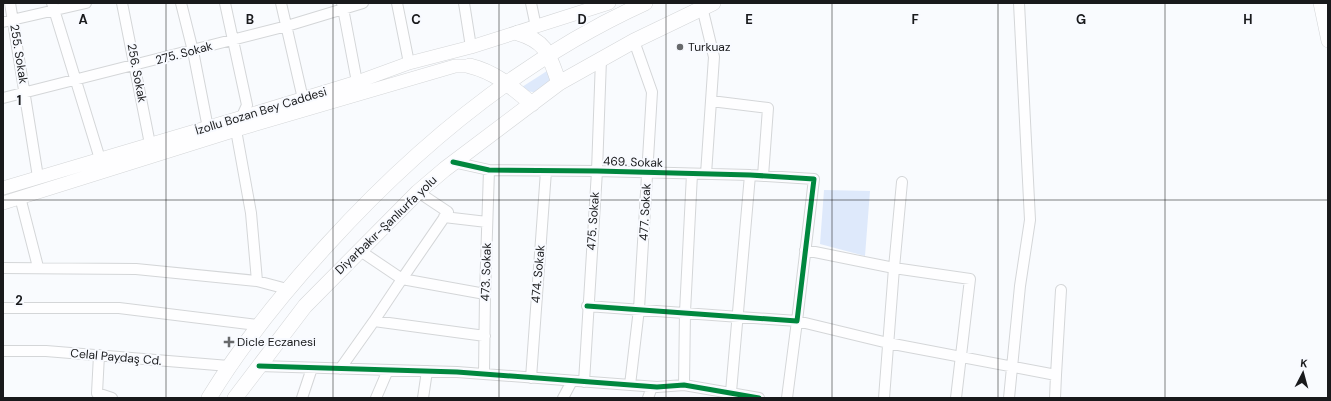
<svg xmlns="http://www.w3.org/2000/svg" width="1331" height="401" font-family="'DM Sans',sans-serif">
	<rect width="100%" height="100%" fill="#f9fbfe"/>
	<!-- green -->
	<path fill="#dee9fb" d="M547,71L551,82C539,90 535,97 522,87Z
		M824,190L870,191L865,256L820,244Z"/>
	<g fill="none" stroke-linecap="round" stroke-linejoin="round">
		<defs>
			<path id="minor" d="M10,3L38,177
				M52,3L100,159
				M122,3L150,144
				M181,3L193,51L208,128
				M225,3L247,105L236,130L251,213L257,281
				M281,3L303,99
				M342,3L357,82
				M397,3L409,63
				M464,3L471,47
				M531,3L536,27
				M702,7L714,57L706,174
				M3,22L86,3
				M3,98L287,26L363,3
				M711,101L768,108L763,176
				M453,162L489,170L597,171L750,175L814,179L797,321L587,306
				M902,182L894,268L970,279L956,398
				M20,197L38,267
				M444,217L487,222
				M359,250L402,279L448,212L418,192
				M805,250L894,268L884,398
				M3,268L136,269L257,281L287,289
				M3,308H119L257,325
				M374,321L402,279L485,294
				M3,351H46L229,366
				M99,355L97,393L112,398
				M259,366L457,372L657,387L684,385L759,398
				M340,369L374,321L485,336
				M484,374L485,294L489,170
				M1056,375L1061,290
				M531,378L546,171
				M584,382L597,171L601,59
				M630,385L639,309L652,92L634,41
				M684,385L685,312L692,174
				M731,392L750,175
				M302,398L312,368
				M376,398L388,370
				M423,398L427,371
				M563,398L572,381
				M648,398L652,387
				M787,398L797,321L888,343L1056,375L1055,398
				M1009,398L1020,286L1030,220L1019,3"/>
			<path id="major" d="M1320,3L1328,41
				M3,188L239,118L357,82L409,63L471,47L609,3
				M3,203L236,130L455,66H470"/>
			<path id="highway" d="M518,33C548,42 549,56 559,83
				M470,66C495,72 512,87 532,104
				M209,398C243,342 283,293 327,245C417,146 522,59 645,3
				M235,398L305,306L418,192L445,169L559,83L634,41L713,3"/>
		</defs>
		<!-- minor casing -->
		<use href="#minor" stroke="#d4d6d8" stroke-width="12"/>
		<!-- major casing -->
		<use href="#major" stroke="#d4d6d8" stroke-width="14"/>
		<!-- highway casing -->
		<use href="#highway" stroke="#d4d6d8" stroke-width="16"/>
		<!-- minor -->
		<use href="#minor" stroke="#fefeff" stroke-width="10"/>
		<!-- major -->
		<use href="#major" stroke="#fefeff" stroke-width="13"/>
		<!-- highway -->
		<use href="#highway" stroke="#fefeff" stroke-width="15"/>
		<defs>
			<path id="cycleway" d="M453,162L489,170L597,171L750,175L814,179L797,321L587,306
				M259,366L457,372L657,387L684,385L759,398"/>
		</defs>
		<!-- cycleway casing -->
		<use href="#cycleway" stroke="#f8faff" stroke-width="8"/>
		<!-- cycleway -->
		<use href="#cycleway" stroke="#00873e" stroke-width="5"/>
	</g>
	<!-- grid -->
	<path fill="none" stroke="#191a1c" stroke-width="1" stroke-opacity="0.55" d="M166,3V398M333,3V398M499,3V398M666,3V398M832,3V398M998,3V398M1165,3V398M3,200H1328"/>
	<!-- markers -->
	<g fill="#67696b" stroke="#f8faff" stroke-width="1.5">
		<circle cx="680" cy="47" r="4"/>
		<path d="M227 336h4v4h4v4h-4v4h-4v-4h-4v-4h4z"/>
	</g>
	<g text-anchor="middle" dominant-baseline="central" stroke-width="4" stroke-linejoin="round" paint-order="stroke">
		<!-- poi labels -->
		<g font-size="12" fill="#191a1c" stroke="#f8faff" text-anchor="start">
			<text x="688" y="47">Turkuaz</text>
			<text x="237" y="342">Dicle Eczanesi</text>
		</g>
		<!-- street labels -->
		<g font-size="12" fill="#191a1c" stroke="#f8faff">
			<text transform="translate(184 53) rotate(-15)">275. Sokak</text>
			<text transform="translate(19 54) rotate(81)">255. Sokak</text>
			<text transform="translate(137 73) rotate(79)">256. Sokak</text>
			<text transform="translate(261 111) rotate(-17)">İzollu Bozan Bey Caddesi</text>
			<text transform="translate(633 162) rotate(2)">469. Sokak</text>
			<text transform="translate(645 212) rotate(-87)">477. Sokak</text>
			<text transform="translate(593 221) rotate(-86)">475. Sokak</text>
			<text transform="translate(386 225) rotate(-44)">Diyarbakır-Şanlıurfa yolu</text>
			<text transform="translate(486 272) rotate(-88)">473. Sokak</text>
			<text transform="translate(538 274) rotate(-85)">474. Sokak</text>
			<text transform="translate(116 357) rotate(5)">Celal Paydaş Cd.</text>
		</g>
	</g>
	<g font-size="13" text-anchor="middle" font-weight="bold" fill="#191a1c" stroke="#f8faff" stroke-width="4" stroke-linejoin="round" paint-order="stroke">
		<text x="83" y="24">A</text>
		<text x="250" y="24">B</text>
		<text x="416" y="24">C</text>
		<text x="582" y="24">D</text>
		<text x="749" y="24">E</text>
		<text x="915" y="24">F</text>
		<text x="1081" y="24">G</text>
		<text x="1248" y="24">H</text>
		<text x="19" y="105">1</text>
		<text x="19" y="305">2</text>
	</g>
	<!-- border -->
	<rect width="1331" height="401" fill="none" stroke="#191a1c" stroke-width="8"/>
	<!-- north arrow -->
	<g transform="translate(1303 373) rotate(6)" stroke="#f8faff" stroke-width="3" paint-order="stroke">
	<path d="M0-3L7 15L0 10L-7 15Z" fill="#191a1c"/>
	<text y="-6" font-size="11" font-weight="bold" text-anchor="middle" fill="#191a1c">K</text>
	</g>
</svg>
